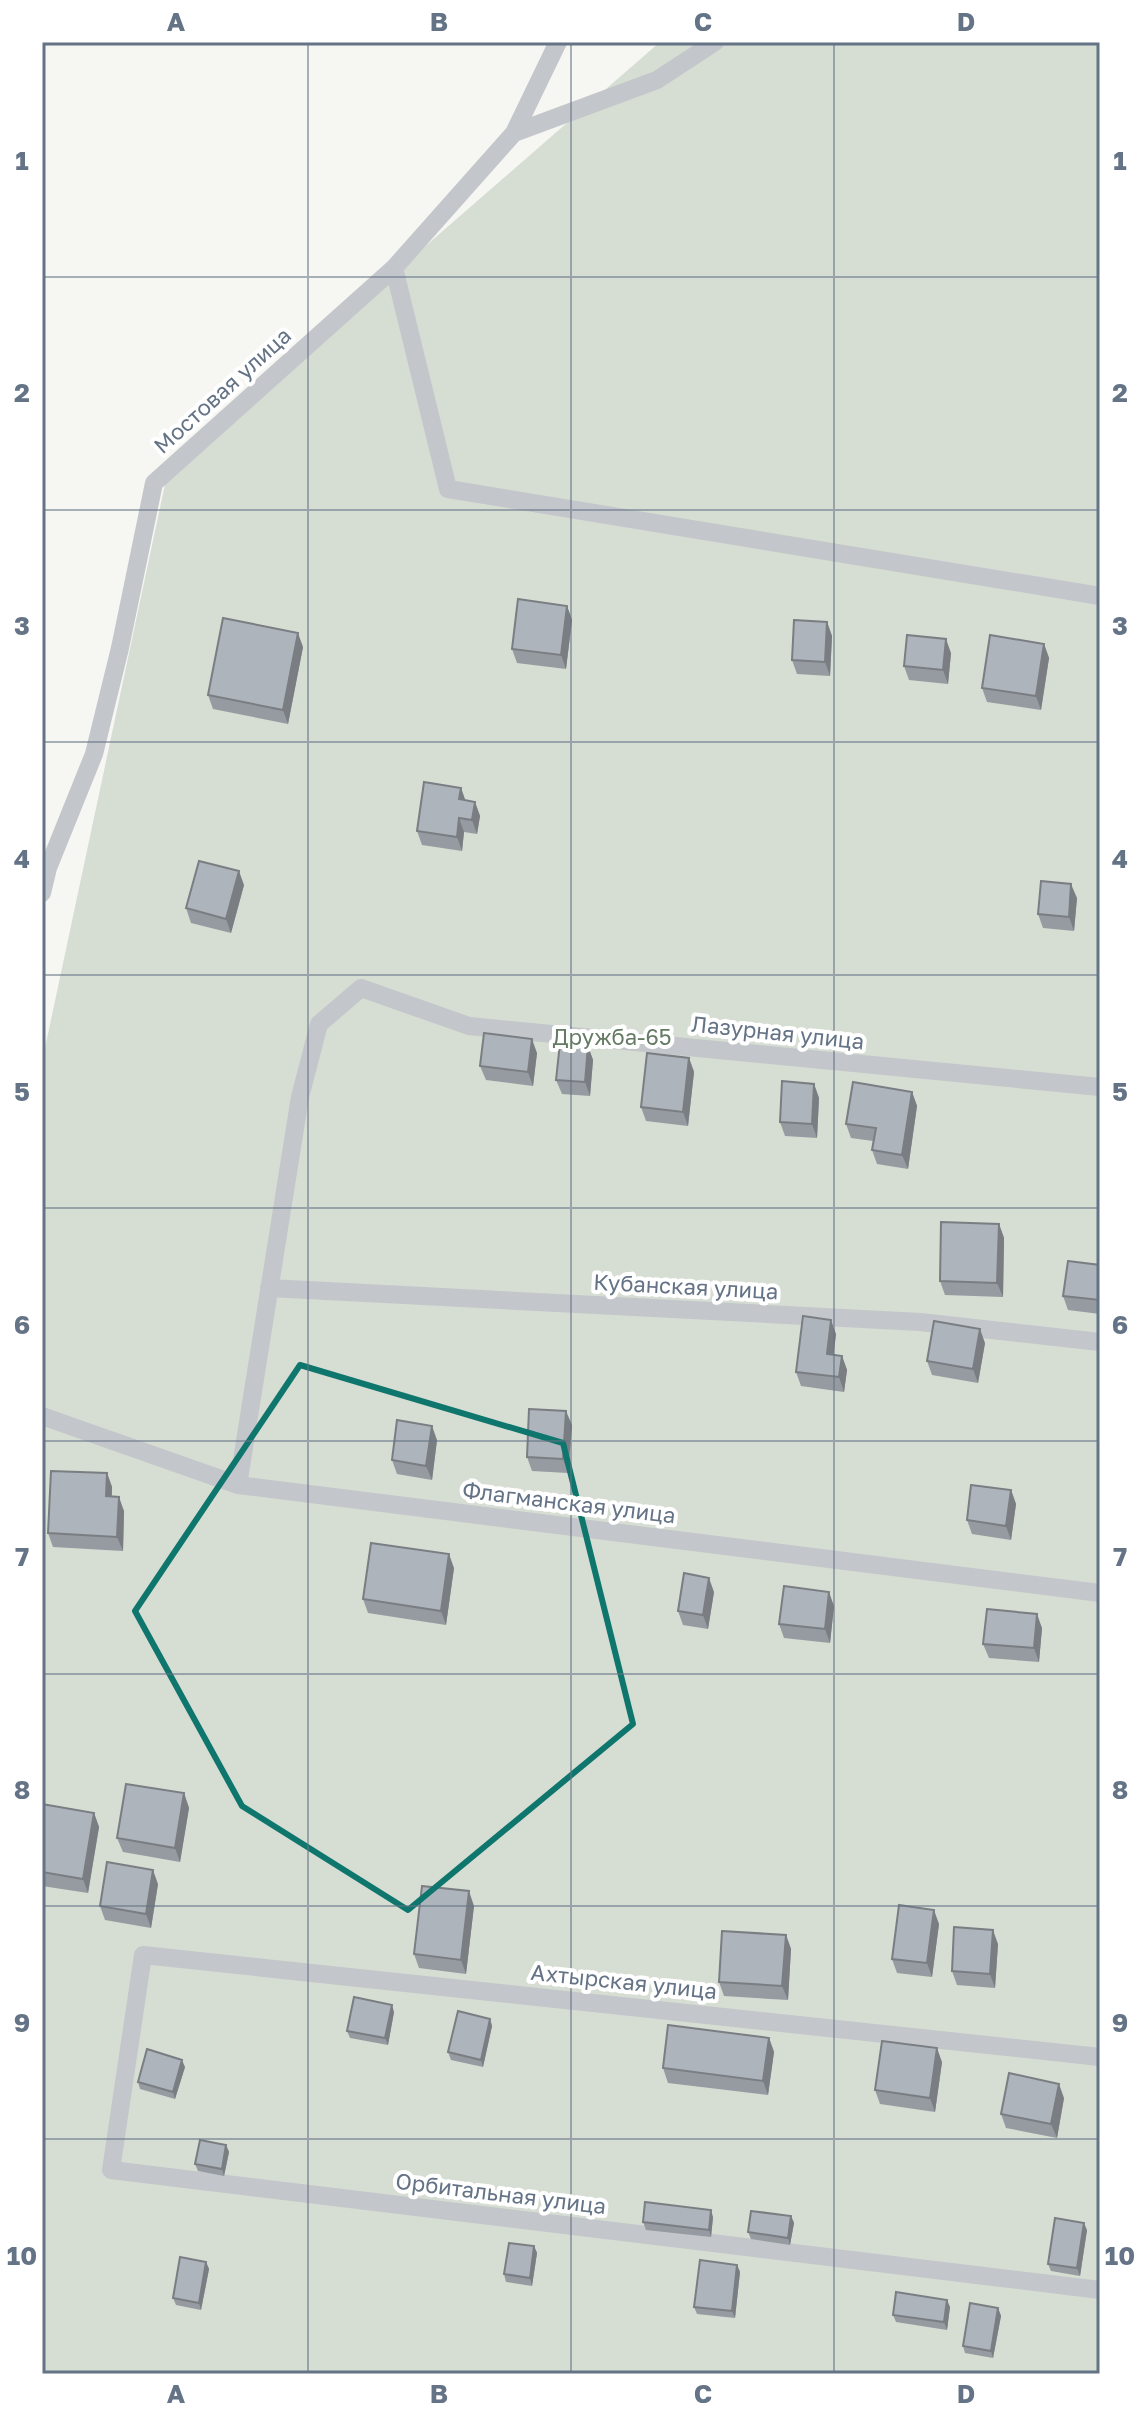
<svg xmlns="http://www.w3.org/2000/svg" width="1142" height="2416" font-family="'Golos Text',sans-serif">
	<rect width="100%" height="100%" fill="#f6f6f2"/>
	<!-- green -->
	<path fill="#d6ddd3" d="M660,42H1100V2374H42V1062L168,470Z"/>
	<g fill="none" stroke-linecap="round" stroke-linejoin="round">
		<!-- lane -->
		<path stroke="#c3c6ca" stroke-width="18" d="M514,133L657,80L715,42
			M394,268L448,489L1100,596
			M42,893L48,868L94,754L120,648L154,483L394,268L514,133L558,42
			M269,1288L920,1322L1100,1342
			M42,1416L238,1485L1100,1593
			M238,1485L300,1097L319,1024L361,988L469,1026L1100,1087
			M1100,2057L143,1955L111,2170L1100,2290"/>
	</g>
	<!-- wall -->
	<path fill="#969ba1" d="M567,606L572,620L566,669L517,663L512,649Z
		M827,622L832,636L830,676L797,674L792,660Z
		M1044,644L1049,658L1041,710L987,702L982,688Z
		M303,647L288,724L213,709L208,695Z
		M951,653L948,684L909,680L904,666Z
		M461,788L465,800L475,802L480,816L477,834L464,832L462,851L422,845L417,831Z
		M244,885L231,933L191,923L186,908Z
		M1077,898L1074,931L1043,928L1038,914Z
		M588,1046L593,1060L590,1096L562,1094L556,1080Z
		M537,1053L533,1086L486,1080L480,1066Z
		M689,1058L694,1072L688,1126L646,1121L641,1107Z
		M814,1084L819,1098L817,1138L785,1136L780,1122Z
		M912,1092L917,1106L908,1169L877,1164L872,1150L873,1141L851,1138L846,1124Z
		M999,1224L1004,1238L1003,1297L945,1295L940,1281Z
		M1100,1265V1314L1068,1310L1063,1296Z
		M836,1334L833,1355L842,1356L847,1370L844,1392L801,1386L796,1372Z
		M985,1343L978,1383L932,1375L927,1361Z
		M572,1425L568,1473L532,1471L527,1457Z
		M437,1440L432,1480L397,1474L392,1460Z
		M107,1473L112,1487V1497L124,1511L123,1551L53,1547L48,1533Z
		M1011,1490L1016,1504L1011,1540L972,1534L967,1520Z
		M454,1568L446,1625L368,1613L363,1599Z
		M714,1592L708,1629L683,1625L678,1611Z
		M834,1606L830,1643L784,1638L779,1624Z
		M1042,1628L1039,1662L989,1658L983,1644Z
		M184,1793L189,1808L180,1862L123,1852L117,1838Z
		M42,1804L94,1813L99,1827L88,1893L42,1886Z
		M158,1884L151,1928L105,1920L100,1906Z
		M474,1906L466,1974L419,1968L414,1954Z
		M939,1924L932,1977L897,1973L892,1959Z
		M786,1935L791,1949L788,2000L724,1996L719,1982Z
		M998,1944L995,1988L957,1985L952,1971Z
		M394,2012L388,2045L350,2038L347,2031Z
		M490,2019L492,2026L483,2067L451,2060L448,2052Z
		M769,2038L774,2052L768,2095L668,2083L663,2068Z
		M942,2062L935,2112L880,2104L875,2090Z
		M185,2067L175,2099L140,2089L138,2082Z
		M1064,2098L1057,2138L1006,2128L1001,2114Z
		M226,2145L229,2152L224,2176L198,2171L195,2164Z
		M791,2216L794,2223L790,2245L751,2239L748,2232Z
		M713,2217L711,2237L646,2230L643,2222Z
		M1087,2230L1080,2276L1051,2271L1048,2264Z
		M534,2246L537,2253L532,2286L506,2282L504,2274Z
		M206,2262L209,2269L201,2310L176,2305L173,2298Z
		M737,2265L740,2272L735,2318L697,2314L694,2307Z
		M950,2307L947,2330L896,2322L893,2315Z
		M998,2308L1001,2316L993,2358L965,2353L963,2346Z"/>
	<!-- shaded-wall -->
	<path fill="#7a7e83" d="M567,606L572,620L566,669L561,655Z
		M827,622L832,636L830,676L825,662Z
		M298,633L303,647L288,724L283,710Z
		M946,639L951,653L948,684L943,670Z
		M1044,644L1049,658L1041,710L1036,696Z
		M461,788L466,802L459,799Z
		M475,802L480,816L477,834L472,820Z
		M459,818L464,832L462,851L457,837Z
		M239,871L244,885L231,933L226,919Z
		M1071,884L1077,898L1074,931L1069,917Z
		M532,1039L537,1053L533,1086L528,1072Z
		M588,1046L593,1060L590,1096L585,1082Z
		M689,1058L694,1072L688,1126L683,1112Z
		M814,1084L819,1098L817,1138L812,1124Z
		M912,1092L917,1106L908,1169L902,1155Z
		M999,1224L1004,1238L1003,1297L997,1283Z
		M831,1320L836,1334L832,1368L827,1354Z
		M980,1329L985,1343L978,1383L973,1369Z
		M842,1356L847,1370L844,1392L839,1377Z
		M566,1411L572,1425L568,1473L563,1459Z
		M432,1426L437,1440L432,1480L426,1466Z
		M107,1473L112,1487L111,1510L106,1496Z
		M1011,1490L1016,1504L1011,1540L1006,1526Z
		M119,1497L124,1511L123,1551L117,1537Z
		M449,1554L454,1568L446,1625L441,1611Z
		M709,1578L714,1592L708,1629L703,1615Z
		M829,1592L834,1606L830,1643L825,1629Z
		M1037,1614L1042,1628L1039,1662L1034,1648Z
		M184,1793L189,1808L180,1862L175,1848Z
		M94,1813L99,1827L88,1893L83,1879Z
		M153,1870L158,1884L151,1928L146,1914Z
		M469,1891L474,1906L466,1974L461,1960Z
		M934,1910L939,1924L932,1977L927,1963Z
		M993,1930L998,1944L995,1988L990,1974Z
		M786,1935L791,1949L788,2000L782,1986Z
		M392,2005L394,2012L388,2045L385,2038Z
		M490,2019L492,2026L483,2067L481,2060Z
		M769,2038L774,2052L768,2095L763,2081Z
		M937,2048L942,2062L935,2112L930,2098Z
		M182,2060L185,2067L175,2099L173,2092Z
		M1059,2084L1064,2098L1057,2138L1051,2124Z
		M226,2145L229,2152L224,2176L222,2169Z
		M711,2210L713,2217L711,2237L709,2230Z
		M791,2216L794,2223L790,2245L788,2238Z
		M1084,2223L1087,2230L1080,2276L1077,2268Z
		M534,2246L537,2253L532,2286L530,2278Z
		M206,2262L209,2269L201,2310L199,2303Z
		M737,2265L740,2272L735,2318L732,2311Z
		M947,2300L950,2307L947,2330L944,2322Z
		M998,2308L1001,2316L993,2358L991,2351Z"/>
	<!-- building -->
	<path fill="#aeb4bb" stroke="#7a7e83" stroke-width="2" d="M518,599L567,606L561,655L512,649Z
		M223,618L298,633L283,710L208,695Z
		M794,620L827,622L825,662L792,660Z
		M907,635L946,639L943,670L904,666Z
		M990,635L1044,644L1036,696L982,688Z
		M424,782L461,788L459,799L475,802L472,820L459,818L457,837L417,831Z
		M199,861L239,871L226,919L186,908Z
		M1041,881L1071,884L1069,917L1038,914Z
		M484,1033L532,1039L528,1072L480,1066Z
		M560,1043L588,1046L585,1082L556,1080Z
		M647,1053L689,1058L683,1112L641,1107Z
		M782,1081L814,1084L812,1124L780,1122Z
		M853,1082L912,1092L902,1155L872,1150L876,1128L846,1124Z
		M941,1222L999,1224L997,1283L940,1281Z
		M1068,1261L1100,1265V1300L1063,1296Z
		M803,1316L831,1320L827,1354L842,1356L839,1377L796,1372Z
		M934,1321L980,1329L973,1369L927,1361Z
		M529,1409L566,1411L563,1459L527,1457Z
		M397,1420L432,1426L426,1466L392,1460Z
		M51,1471L107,1473L106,1496L119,1497L117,1537L48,1533Z
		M971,1485L1011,1490L1006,1526L967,1520Z
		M371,1543L449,1554L441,1611L363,1599Z
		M684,1573L709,1578L703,1615L678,1611Z
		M784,1586L829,1592L825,1629L779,1624Z
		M987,1609L1037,1614L1034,1648L983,1644Z
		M126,1784L184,1793L175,1848L117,1838Z
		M42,1804L94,1813L83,1879L42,1872Z
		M107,1862L153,1870L146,1914L100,1906Z
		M422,1886L469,1891L461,1960L414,1954Z
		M899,1905L934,1910L927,1963L892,1959Z
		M954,1927L993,1930L990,1974L952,1971Z
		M722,1931L786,1935L782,1986L719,1982Z
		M354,1997L392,2005L385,2038L347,2031Z
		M458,2011L490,2019L481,2060L448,2052Z
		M668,2025L769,2038L763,2081L663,2068Z
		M882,2041L937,2048L930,2098L875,2090Z
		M147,2049L182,2060L173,2092L138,2082Z
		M1009,2073L1059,2084L1051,2124L1001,2114Z
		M200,2140L226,2145L222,2169L195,2164Z
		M645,2202L711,2210L709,2230L643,2222Z
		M751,2211L791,2216L788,2238L748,2232Z
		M1055,2218L1084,2223L1077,2268L1048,2264Z
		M509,2243L534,2246L530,2278L504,2274Z
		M180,2257L206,2262L199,2303L173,2298Z
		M700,2260L737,2265L732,2311L694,2307Z
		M896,2292L947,2300L944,2322L893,2315Z
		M970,2303L998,2308L991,2351L963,2346Z"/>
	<!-- marked area -->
	<path fill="none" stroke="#0f766e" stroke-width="6" stroke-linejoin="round" d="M300,1365L563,1443L633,1724L408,1910L242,1806L135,1611Z"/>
	<!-- grid -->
	<path fill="none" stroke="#647385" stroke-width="2" stroke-opacity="0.55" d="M308,42V2374M571,42V2374M834,42V2374M42,277H1100M42,510H1100M42,742H1100M42,975H1100M42,1208H1100M42,1441H1100M42,1674H1100M42,1906H1100M42,2139H1100"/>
	<g text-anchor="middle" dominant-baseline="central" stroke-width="8" stroke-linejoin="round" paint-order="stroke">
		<!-- street labels -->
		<g font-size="22" fill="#647385" stroke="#fff">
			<text transform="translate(222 390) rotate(-42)">Мостовая улица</text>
			<text transform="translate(778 1032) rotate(6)">Лазурная улица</text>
			<text transform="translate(686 1286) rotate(3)">Кубанская улица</text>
			<text transform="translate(569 1502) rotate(7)">Флагманская улица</text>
			<text transform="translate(624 1981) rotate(6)">Ахтырская улица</text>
			<text transform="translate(501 2193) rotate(7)">Орбитальная улица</text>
		</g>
		<!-- park labels -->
		<g font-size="22" fill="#657b63" stroke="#fff">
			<text x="612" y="1036">Дружба-65</text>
		</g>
	</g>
	<!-- border -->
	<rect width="1142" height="2416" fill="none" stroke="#ffffff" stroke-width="88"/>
	<rect x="44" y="44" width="1054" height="2328" fill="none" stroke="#647385" stroke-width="3"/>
	<g font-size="26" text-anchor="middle" font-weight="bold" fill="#647385">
		<text x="176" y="31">A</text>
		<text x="439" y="31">B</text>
		<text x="703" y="31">C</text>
		<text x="966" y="31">D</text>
		<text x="22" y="170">1</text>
		<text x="1120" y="170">1</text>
		<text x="22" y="402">2</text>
		<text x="1120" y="402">2</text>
		<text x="22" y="635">3</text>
		<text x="1120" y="635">3</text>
		<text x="22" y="868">4</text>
		<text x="1120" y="868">4</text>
		<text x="22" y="1101">5</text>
		<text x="1120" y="1101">5</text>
		<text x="22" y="1334">6</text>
		<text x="1120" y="1334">6</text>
		<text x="22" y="1566">7</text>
		<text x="1120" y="1566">7</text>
		<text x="22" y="1799">8</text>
		<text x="1120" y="1799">8</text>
		<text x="22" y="2032">9</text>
		<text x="1120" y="2032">9</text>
		<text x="22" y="2265">10</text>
		<text x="1120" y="2265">10</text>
		<text x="176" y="2403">A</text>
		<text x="439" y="2403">B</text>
		<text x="703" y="2403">C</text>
		<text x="966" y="2403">D</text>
	</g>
</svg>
